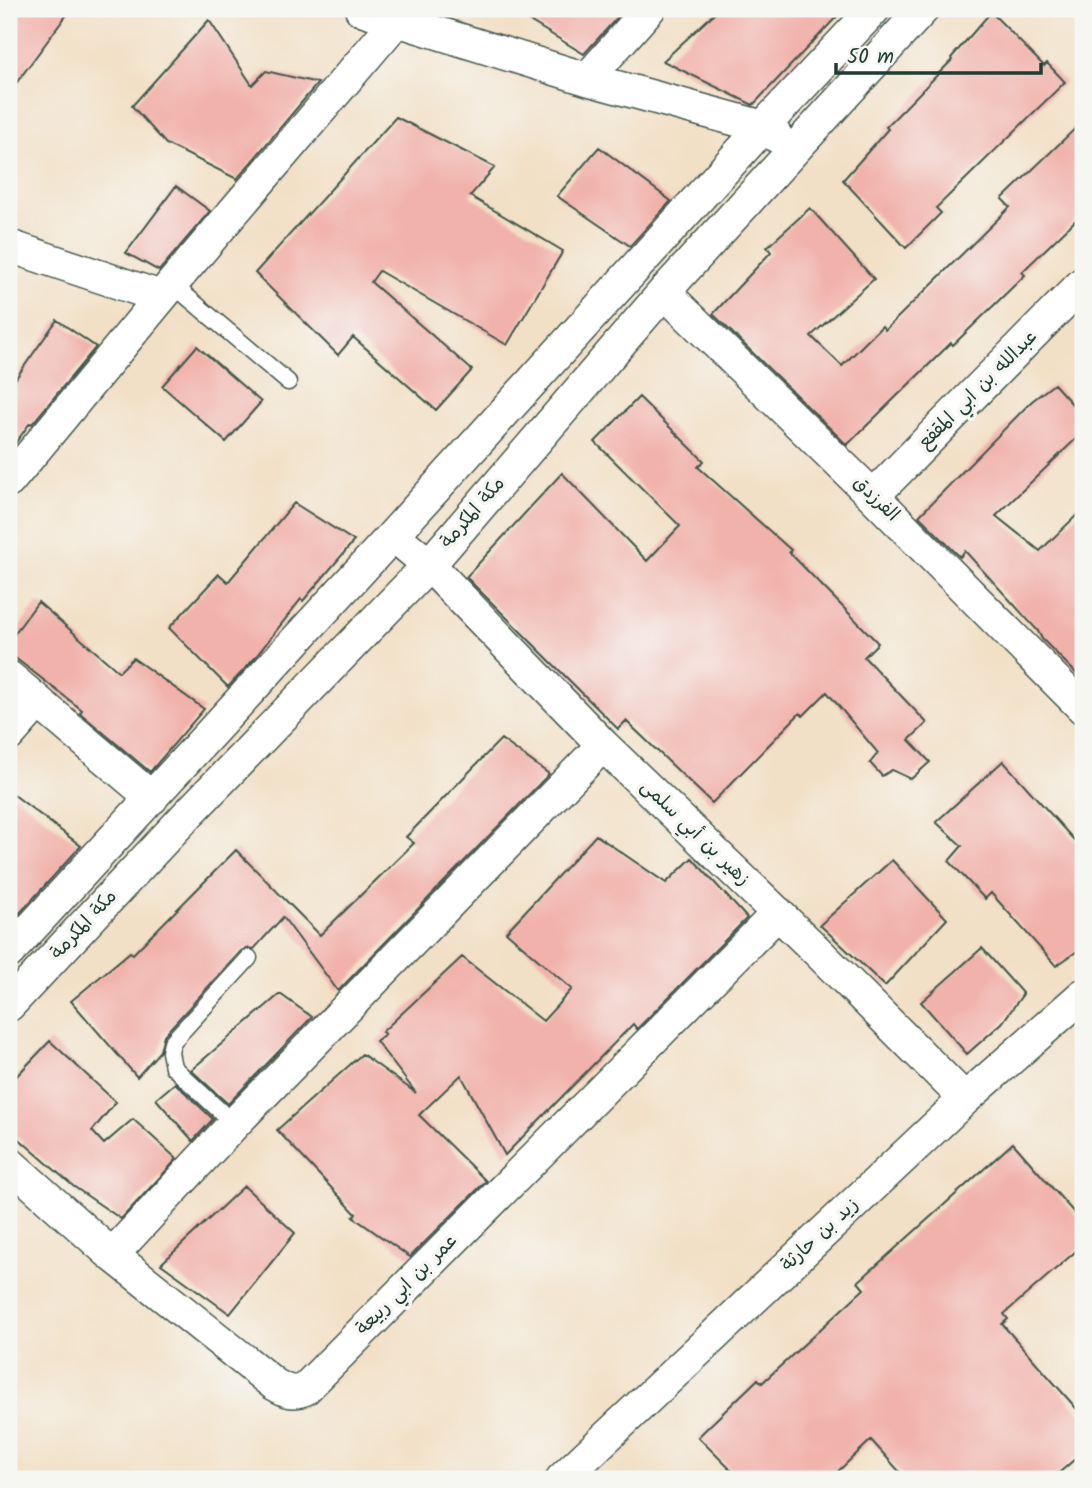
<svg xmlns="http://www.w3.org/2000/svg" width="1092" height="1488" font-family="Kalam,'Playpen Sans Arabic',sans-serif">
	<rect width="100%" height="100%" fill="#f6f6f2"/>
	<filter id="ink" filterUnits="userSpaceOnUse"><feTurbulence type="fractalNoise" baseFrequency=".0143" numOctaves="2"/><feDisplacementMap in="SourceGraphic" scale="14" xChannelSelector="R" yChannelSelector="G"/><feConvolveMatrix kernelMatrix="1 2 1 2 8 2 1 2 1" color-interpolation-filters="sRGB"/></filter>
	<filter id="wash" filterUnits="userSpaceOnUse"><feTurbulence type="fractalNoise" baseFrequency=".00686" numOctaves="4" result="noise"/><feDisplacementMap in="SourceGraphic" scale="28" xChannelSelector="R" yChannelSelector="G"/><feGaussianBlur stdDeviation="1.57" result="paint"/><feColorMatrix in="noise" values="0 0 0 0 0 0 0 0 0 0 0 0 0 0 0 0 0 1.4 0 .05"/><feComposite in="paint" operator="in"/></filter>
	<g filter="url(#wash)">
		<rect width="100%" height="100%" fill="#f2e0c6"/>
		<g id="blocks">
			<!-- building -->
			<path fill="#f1b2ab" d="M9,9H71L9,93Z
				M510,9H625L584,54Z
				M719,9H844L753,105L663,61Z
				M991,12L1044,66L1047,63L1065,82L936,208L941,213L906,248L843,180L888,129L886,127L952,60L951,58Z
				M209,20L252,85L266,71L318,83L237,179L166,144L132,106Z
				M396,117L495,167L470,196L563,251L507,345L379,271L371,282L472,370L436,410L353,337L338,355L255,273Z
				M1083,121V213L1022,272L1025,275L953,345L951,343L847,445L713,314L771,252L767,247L810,208L874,279L811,336L842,366L882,326L885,330L1010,207L1002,199Z
				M599,147L671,201L630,246L557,196Z
				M176,186L210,211L159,271L126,253Z
				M57,320L96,347L32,424L30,423L9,452V388Z
				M197,346L261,402L226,442L162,386Z
				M1054,384L1083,416V432L996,516L1040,551L1083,509V680L1042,639L1038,631L965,551L960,557L919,516L1032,401Z
				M639,397L704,461L698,467L791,550L789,552L878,643L864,657L927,723L909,740L930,762L911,779L892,770L882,776L870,763L878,753L827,692L803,716L800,713L712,803L626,721L618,729L466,577L562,473L647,561L680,526L595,442Z
				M294,503L354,541L303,601L301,599L254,659L228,687L169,628L219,574L228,582Z
				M38,602L119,672L133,658L204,709L150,772L80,713L82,710L9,653V641Z
				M501,739L549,774L338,991L283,917L254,949L247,948L241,951L164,1035L160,1051L137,1077L71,1001L130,952L133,954L236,850L320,935L414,843L406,837Z
				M1003,761L1083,850V947L1056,966L991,893L985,899L949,861L962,846L936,822Z
				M9,791L81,846L9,925Z
				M596,835L666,883L692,858L747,918L637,1029L633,1024L505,1155L461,1075L419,1115L486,1181L410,1257L353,1217L356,1214L277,1130L362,1054L416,1093L376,1041L385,1034L382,1032L462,957L543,1021L572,989L506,932Z
				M892,860L947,919L885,986L820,925Z
				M982,948L1023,994L1002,1023L967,1054L921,1002Z
				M280,994L312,1017L228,1104L191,1070Z
				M50,1041L116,1102L92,1131L104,1144L133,1119L177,1159L121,1219L73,1186L9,1130V1084Z
				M175,1083L213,1119L193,1141L156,1099Z
				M1013,1143L1083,1223V1245L1004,1314L1008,1319L1002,1324L1083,1416V1452L1052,1479H906L871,1440L830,1479H740L698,1437L758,1379L762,1383L864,1289L858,1282Z
				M244,1186L295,1233L230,1314L161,1264Z"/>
		</g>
	</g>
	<g filter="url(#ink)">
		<use href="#blocks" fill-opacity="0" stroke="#3f554a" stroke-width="2"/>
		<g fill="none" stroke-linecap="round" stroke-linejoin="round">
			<defs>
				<path id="service" d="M172,284L288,382
					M234,1124L173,1067L170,1052L172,1042L249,958"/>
				<path id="minor" d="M361,9L587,79L763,127L776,136
					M587,79L649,9
					M9,246L161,297
					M664,292L873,496L1083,708
					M9,481L172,284L397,20
					M873,496L1083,283
					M393,535L429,565L603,745L818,952L965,1099
					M9,677L152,798
					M9,735L38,702
					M9,952L393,535L763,127L874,9
					M9,1005L189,813L429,565L664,292L923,9
					M9,1163L112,1255L274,1384C286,1391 292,1394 305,1389L778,913
					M112,1255L234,1124L603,745
					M562,1479L965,1099L1083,995"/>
			</defs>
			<!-- service casing -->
			<use href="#service" stroke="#3f554a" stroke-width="19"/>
			<!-- minor casing -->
			<use href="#minor" stroke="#3f554a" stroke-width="35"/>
			<!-- service -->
			<use href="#service" stroke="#fff" stroke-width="16"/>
			<!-- minor -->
			<use href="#minor" stroke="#fff" stroke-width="32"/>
		</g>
	</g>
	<g text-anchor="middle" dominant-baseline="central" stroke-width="7" stroke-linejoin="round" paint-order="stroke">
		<!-- street labels -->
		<g font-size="19" fill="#1f3d34" stroke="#f6f6f2">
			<text transform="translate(978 390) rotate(-45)">عبدالله بن ابي المقفع</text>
			<text transform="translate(876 499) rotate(45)">الفرزدق</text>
			<text transform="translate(473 513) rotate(-49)">مكة المكرمة</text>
			<text transform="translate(695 833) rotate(44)">زهير بن أبي سلمى</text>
			<text transform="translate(84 925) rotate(-47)">مكة المكرمة</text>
			<text transform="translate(820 1235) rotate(-43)">زيد بن حارثة</text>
			<text transform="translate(407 1285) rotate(-45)">عمر بن ابي ربيعة</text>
		</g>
	</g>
	<!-- margin -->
	<rect width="1092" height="1488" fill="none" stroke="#f6f6f2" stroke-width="35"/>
	<!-- scale -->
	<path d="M836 63v10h205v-10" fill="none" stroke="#1f3d34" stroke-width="3.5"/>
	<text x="847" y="63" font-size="21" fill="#1f3d34" stroke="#f6f6f2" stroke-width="5" paint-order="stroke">50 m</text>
</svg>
